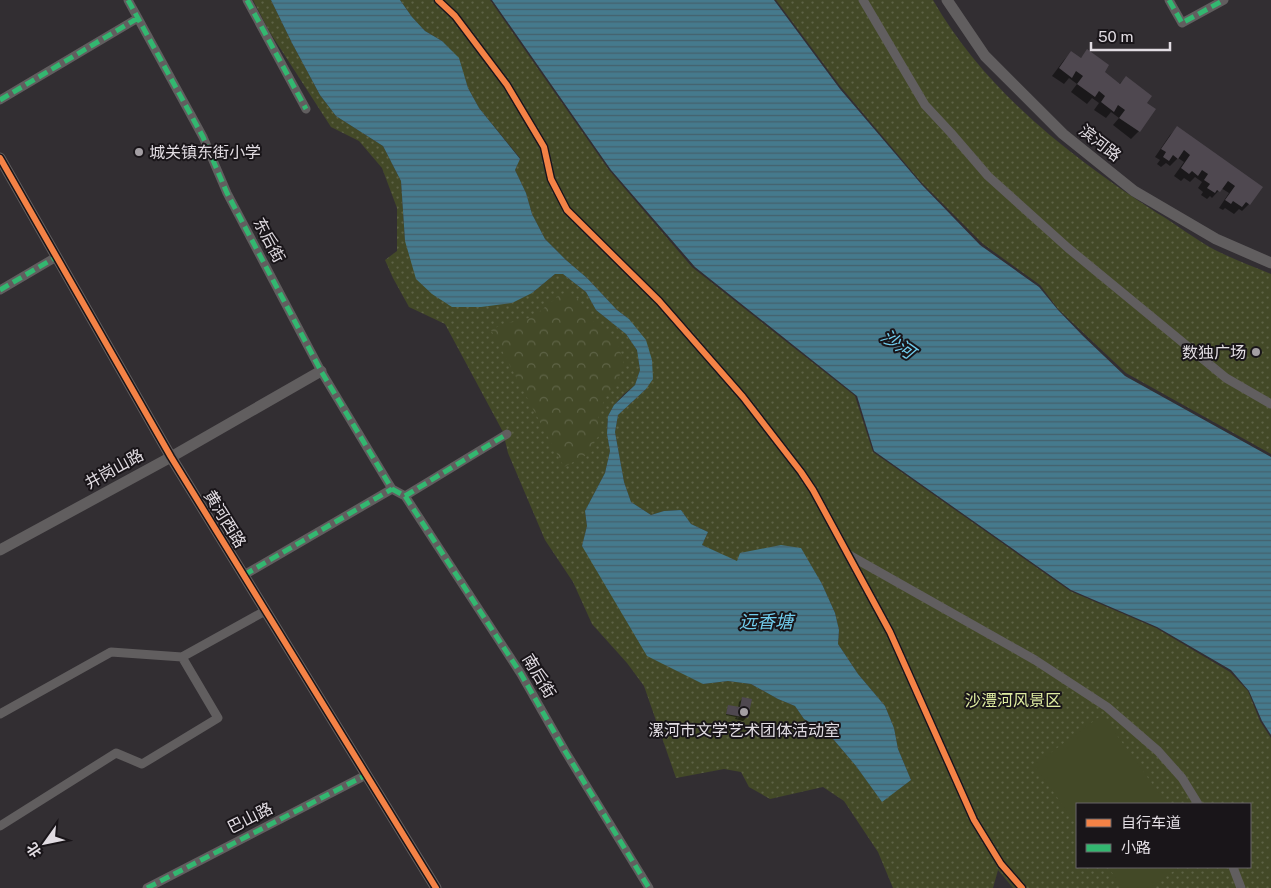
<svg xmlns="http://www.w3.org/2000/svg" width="1271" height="888" font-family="'Public Sans','Noto Sans SC',sans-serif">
	<defs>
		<pattern id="grass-dots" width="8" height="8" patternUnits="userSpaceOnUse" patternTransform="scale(1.25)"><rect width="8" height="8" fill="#434927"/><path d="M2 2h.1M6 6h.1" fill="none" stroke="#5e6346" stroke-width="1.8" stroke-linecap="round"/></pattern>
		<pattern id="forest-crowns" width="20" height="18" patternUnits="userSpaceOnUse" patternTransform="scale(1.25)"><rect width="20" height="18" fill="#434927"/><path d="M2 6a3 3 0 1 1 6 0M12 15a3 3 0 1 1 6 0" fill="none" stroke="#5e6346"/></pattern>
		<pattern id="water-rules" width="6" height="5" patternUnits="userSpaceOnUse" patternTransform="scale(1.25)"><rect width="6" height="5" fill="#457a8d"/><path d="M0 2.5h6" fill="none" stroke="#45616c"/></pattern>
	</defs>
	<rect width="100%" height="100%" fill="#322e32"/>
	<!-- grass -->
	<path fill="url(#grass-dots)" fill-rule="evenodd" d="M253,0H271L292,43L320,95L336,116L383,146L401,181L405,241L532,293L555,274H563L586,292L596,310L626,334L637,350L640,370L635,385L624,394L614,405L608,416L607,434L610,451L605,473L585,511L587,526L582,546L703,684L728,681L751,684L778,699L795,706L804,719L828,733L856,766L882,801L911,780L898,749L894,728L885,706L858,674L838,644L839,630L835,613L822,584L807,559L755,551L741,553L737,562L702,545L708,532L691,524L681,510L664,511L651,515L631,502L624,482L615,432L618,415L646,389L629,319L617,310L587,278L566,260L545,239L532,214L526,193L515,170L520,158L479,108L468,88L458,58L442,41L425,31L412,17L400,0H490L609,170L692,267L855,396L873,452L1070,591L1156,628L1230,672L1248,691L1260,721L1271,738V888H1013L998,870L993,888H893L878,852L844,801L823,787L770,799L749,787L741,772L724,769L676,778L644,686L627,663L592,624L573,582L545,540L508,453L503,432L445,324L409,307L393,278L385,260L397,251V208L382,168L359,141L331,127L269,31ZM1077,804H1250V867H1077Z
		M776,0H933C985,91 1071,157 1157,213C1176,224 1196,240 1215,250C1233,259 1252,266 1271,274V454L1126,373L1058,309L1040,285L983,244L921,182L840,86Z"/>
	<!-- forest -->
	<path fill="url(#forest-crowns)" d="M568,293L579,300L593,321L609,333L618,344L624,364L619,377L606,397L598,414L601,434L595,440L592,452L564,467L491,330L501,325L533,317L561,294Z"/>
	<!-- pitch -->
	<path fill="#434927" d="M1102,715L1167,804H1077V825L1034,765Z
		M1108,867H1179L1150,888H1123Z"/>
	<!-- water -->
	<path fill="url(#water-rules)" d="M271,0H400L412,17L425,31L442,41L459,58L468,88L479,108L520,159L515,170L526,193L532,214L545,239L566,260L587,278L617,310L629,319L646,340L652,360L653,379L646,389L618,415L615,432L624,482L631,502L651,515L664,511L681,510L691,524L708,532L702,545L737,561L740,553L781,545L801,548L822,584L835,613L839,630L838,644L858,674L885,706L894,728L898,749L911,780L882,802L856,766L828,733L804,719L795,706L778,699L751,684L728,681L703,684L647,656L582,546L587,526L585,511L605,473L610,451L607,434L608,416L614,405L635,385L640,370L637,350L626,334L596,310L586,292L563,274H555L532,293L512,303L481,307H452L432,294L416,279L405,241L401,181L383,146L336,116L320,95L292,43Z
		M492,0H774L840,89L922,185L980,245L1039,287L1058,310L1083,336L1125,376L1271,457V735L1262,721L1249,691L1231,670L1157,627L1071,590L874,451L857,396L695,267L611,170Z"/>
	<!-- shadow -->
	<path fill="#0007" d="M1088,51L1103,72L1119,84L1126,78L1145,103L1154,109L1139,131L1131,139L1113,125L1119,118L1111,112L1106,118L1094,110L1099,103L1092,98L1087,104L1071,92L1077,84L1069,78L1064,84L1052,76L1064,60L1071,53L1080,59Z
		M1177,128L1261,187L1249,204L1242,211L1239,209L1234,214L1225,208L1223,210L1219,208L1229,193L1221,188L1212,198L1210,196L1207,199L1201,195L1203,192L1198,188L1202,182L1195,177L1190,182L1184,178L1181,181L1174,176L1184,162L1178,158L1170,166L1166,163L1161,167L1157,164L1160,160L1155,157L1170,135Z
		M743,698L746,718L743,721L735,719L736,717L726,715L728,706L738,708L739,702Z"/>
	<!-- building -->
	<path fill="#4f4850" d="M1087,49L1109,65L1105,72L1120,84L1126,76L1152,96L1147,103L1156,109L1140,132L1119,118L1125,110L1118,105L1114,112L1101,102L1105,96L1099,91L1095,97L1077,84L1083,76L1076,71L1072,78L1059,68L1071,51L1081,58Z
		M1177,126L1263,187L1250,205L1246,202L1242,207L1233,201L1231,204L1225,200L1235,186L1228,181L1220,192L1217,190L1215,193L1207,188L1210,184L1204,180L1208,174L1202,170L1198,176L1192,171L1189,174L1181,168L1190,155L1184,150L1178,159L1173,155L1169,161L1163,157L1166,152L1161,149Z
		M742,697L752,699L748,718L726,714L728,705L740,707Z"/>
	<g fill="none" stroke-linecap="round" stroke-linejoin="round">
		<!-- minor -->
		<path stroke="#615e5f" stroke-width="9" d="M128,0L203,137L227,193L321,371L392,489
			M247,0L306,109
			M438,0L455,16L507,85L544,147L551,179L567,210L659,301L743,397L801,472L813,490L890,632L974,820L1001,864L1022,888
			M863,0L925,105L951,133L988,176L1068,248L1226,378L1271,404
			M1169,0L1182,23L1224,0
			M0,100L138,18
			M0,290L56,257
			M392,489L405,496L521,674L565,751L649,888
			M405,496L507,434
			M849,555L1035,660L1107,707L1158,751L1182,778L1198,804
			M244,575L392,489
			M0,714L111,652L182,657L265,611
			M0,826L116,753L142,764L218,718L182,657
			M1233,867L1241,888
			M147,888L366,775"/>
		<!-- tertiary -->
		<path stroke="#615e5f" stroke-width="11" d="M947,0L985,56L1063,134L1134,191L1216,239L1271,263
			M0,158L171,457L436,888
			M0,550L171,457L321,371"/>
		<!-- quiet -->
		<path stroke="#33b770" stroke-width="5" stroke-dasharray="10 5" stroke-linecap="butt" d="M128,0L203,137L227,193L321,371L392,489
			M247,0L306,109
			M1169,0L1182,23L1224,0
			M0,100L138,18
			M0,290L56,257
			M392,489L405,496L521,674L565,751L649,888
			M405,496L507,434
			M244,575L392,489
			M147,888L366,775"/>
		<defs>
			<path id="cycleway" d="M438,0L455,16L507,85L544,147L551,179L567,210L659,301L743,397L801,472L813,490L890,632L974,820L1001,864L1022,888
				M0,158L171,457L436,888"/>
		</defs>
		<!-- cycleway casing -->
		<use href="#cycleway" stroke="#191519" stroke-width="9"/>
		<!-- cycleway -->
		<use href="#cycleway" stroke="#f48246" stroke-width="6"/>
	</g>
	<!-- markers -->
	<g fill="#a49fa4" stroke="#191519" stroke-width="2">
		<circle cx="139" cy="152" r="5"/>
		<circle cx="1256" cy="352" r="5"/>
		<circle cx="744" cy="712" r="5"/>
	</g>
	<g text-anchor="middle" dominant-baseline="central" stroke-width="4" stroke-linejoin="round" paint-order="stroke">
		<!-- street labels -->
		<g font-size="16" fill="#e1dce2" stroke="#191519">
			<text transform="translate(1100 143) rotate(38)">滨河路</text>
			<text transform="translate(269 240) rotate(62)">东后街</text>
			<text transform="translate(114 469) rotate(-29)">井岗山路</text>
			<text transform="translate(225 519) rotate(58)">黄河西路</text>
			<text transform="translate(539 676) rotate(59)">南后街</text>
			<text transform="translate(250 818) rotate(-27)">巴山路</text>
		</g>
		<!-- poi labels -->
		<g font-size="16" fill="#e1dce2" stroke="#191519" text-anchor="start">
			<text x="149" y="152">城关镇东街小学</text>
			<text x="1246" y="352" text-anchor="end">数独广场</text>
			<text x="744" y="730" text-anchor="middle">漯河市文学艺术团体活动室</text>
		</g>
		<!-- park labels -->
		<g font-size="16" fill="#dfeda1" stroke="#191519">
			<text x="1013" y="700">沙澧河风景区</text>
		</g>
		<!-- water labels -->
		<g font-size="18" font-style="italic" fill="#71cded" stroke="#191519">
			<text transform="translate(898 344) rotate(35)">沙河</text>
			<text x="766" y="621">远香塘</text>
		</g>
	</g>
	<!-- legend -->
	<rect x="1076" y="803" width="175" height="65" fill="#191519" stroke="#696569"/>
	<rect x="1086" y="819" width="25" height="8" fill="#f48246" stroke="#696569"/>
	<text x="1121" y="828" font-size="15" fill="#e1dce2">自行车道</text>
	<rect x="1086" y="844" width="25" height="8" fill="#33b770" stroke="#696569"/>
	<text x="1121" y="853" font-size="15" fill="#e1dce2">小路</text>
	<!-- north arrow -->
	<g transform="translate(45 843) rotate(237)" stroke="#191519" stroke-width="4" paint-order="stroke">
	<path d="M0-4L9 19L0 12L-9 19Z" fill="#e1dce2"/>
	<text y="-8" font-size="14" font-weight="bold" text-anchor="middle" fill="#e1dce2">北</text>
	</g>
	<!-- scale -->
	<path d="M1091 42v8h79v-8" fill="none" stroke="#e1dce2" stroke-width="2.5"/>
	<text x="1098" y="42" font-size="15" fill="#e1dce2" stroke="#191519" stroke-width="4" paint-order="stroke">50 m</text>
</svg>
